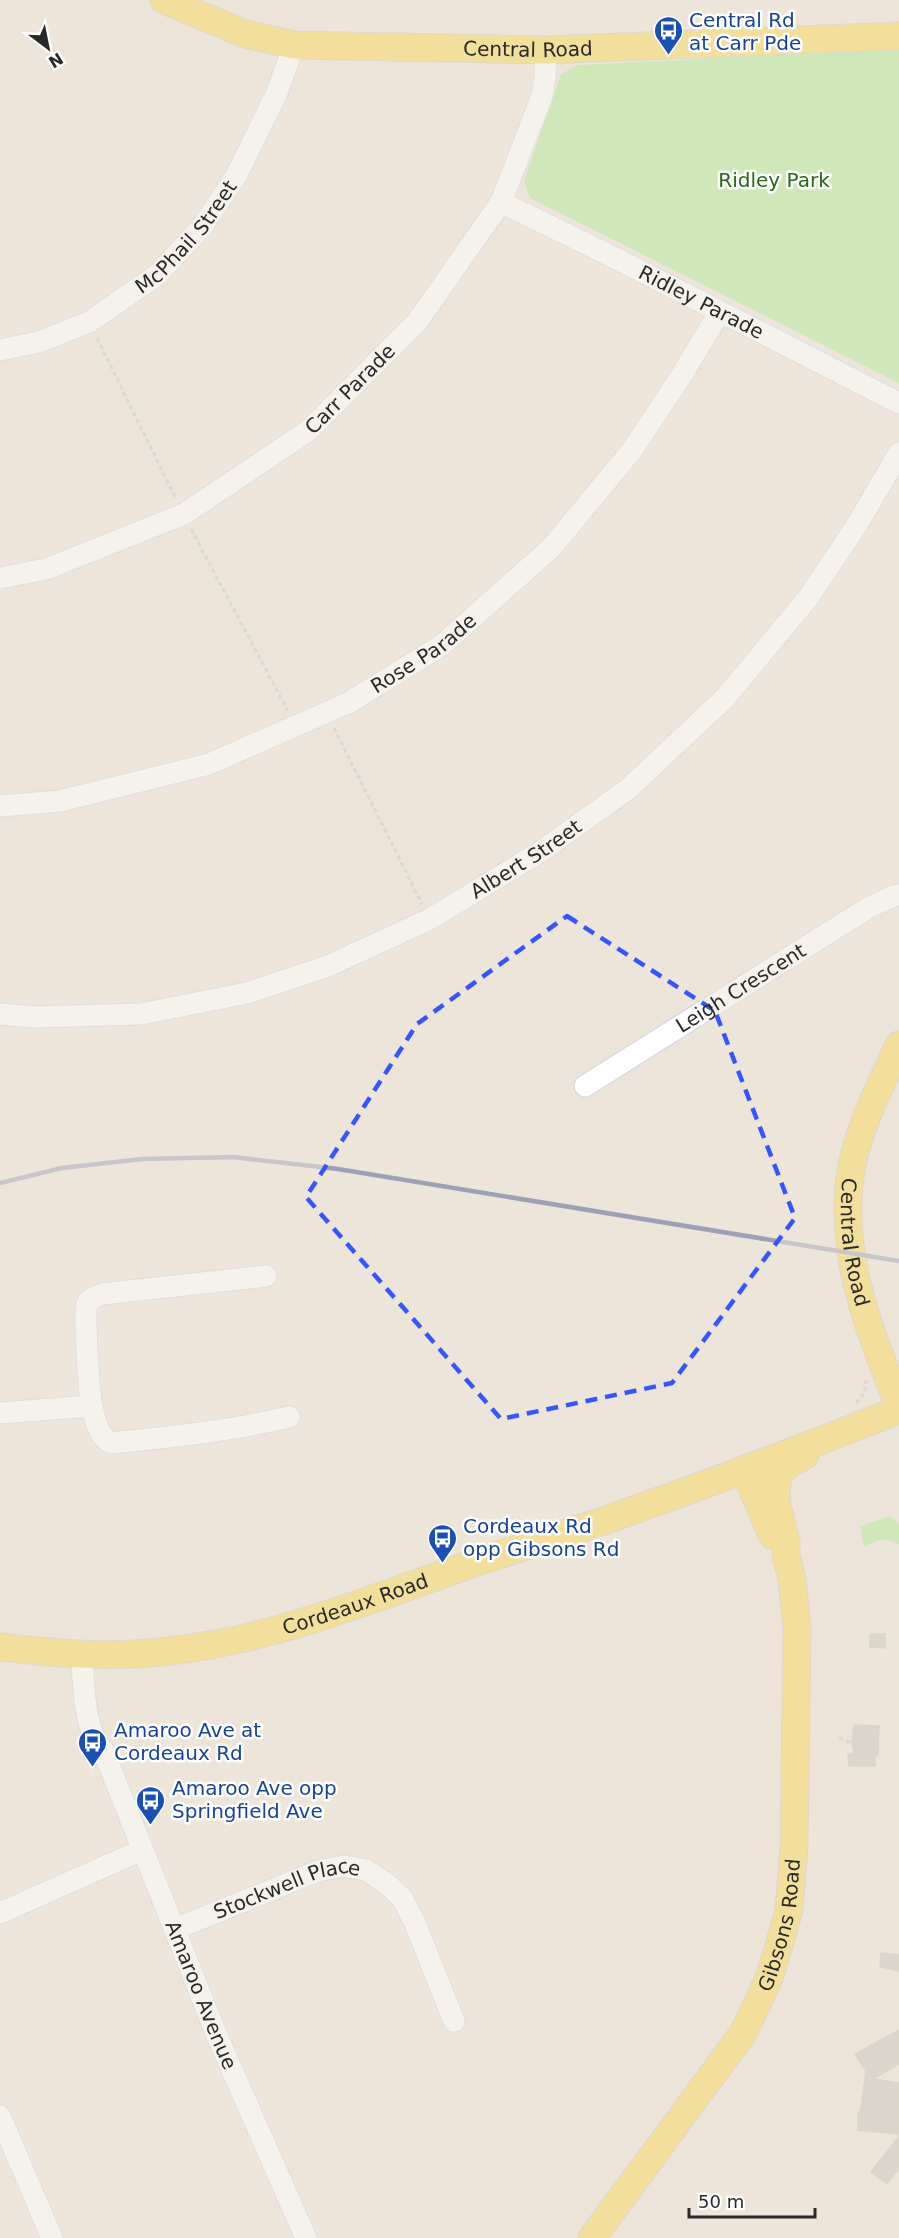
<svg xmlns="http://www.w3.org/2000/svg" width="899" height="2238" font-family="'DejaVu Sans',sans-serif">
	<rect width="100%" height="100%" fill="#ede5da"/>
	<!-- green -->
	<path fill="#ade892" d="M899,49V383L530,198L524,181L561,74L578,65Z
		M890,1516L899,1523V1544L883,1539L864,1546L860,1526Z"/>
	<!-- building -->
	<path fill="#c8c2ba" stroke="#c8c1b4" stroke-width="1.5" d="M870,1634H885V1648L870,1647Z
		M854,1725L879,1726L878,1756H875V1766H849L848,1754L854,1753L852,1742Z
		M881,1953L899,1955V1971L880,1967Z
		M899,2030V2064L873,2079L899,2083V2134L858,2130V2113L861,2108L866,2071L855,2054Z
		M899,2136V2168L887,2184L871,2172Z"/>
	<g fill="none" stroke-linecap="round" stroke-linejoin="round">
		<defs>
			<g id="minor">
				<path id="s1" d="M501,202L621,261L899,403"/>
				<path id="s2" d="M0,350L39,342L89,322L157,275L202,227L236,176L276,95L294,45"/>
				<path id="s3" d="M0,578L46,569L184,514L308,431L417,322L501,202L542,96L545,77L546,50"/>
				<path id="s4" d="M0,806L60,801L209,764L350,702L442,645L552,547L633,449L683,373L719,313"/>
				<path id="s5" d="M0,1014L35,1017L141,1014L247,993L328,966L430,919L540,852L628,789L725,698L808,598L855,528L899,453"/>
				<path id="s6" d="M585,1086L868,908L893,896L899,895"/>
				<path d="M266,1276L102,1294C97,1296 90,1298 87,1304C84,1313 89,1396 92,1407C95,1420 99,1437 111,1443C171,1437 230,1431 289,1417"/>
				<path d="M0,1413L91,1406"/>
				<path id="s7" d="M82,1655C83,1679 84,1734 103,1750L218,2038L306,2238"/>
				<path d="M0,1913L142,1850"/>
				<path id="s8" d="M175,1929L318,1871L344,1866L366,1870L387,1884L402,1898L415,1923L454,2021"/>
				<path d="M0,2116L52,2238"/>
			</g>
			<g id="major">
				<path id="s9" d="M164,0L245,34L294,45L546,50L899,36"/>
				<path id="s10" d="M899,1045C882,1083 860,1124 852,1165C836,1249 869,1329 899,1405"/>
				<path d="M744,1469L772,1535"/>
				<path id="s11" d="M0,1647C57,1654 113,1658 169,1651C277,1639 376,1597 477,1562C516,1549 555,1537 594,1524C696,1489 798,1450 899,1410"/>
				<path id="s12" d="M592,2238L744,2032L769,1978L779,1946L789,1909L794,1848L797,1629L792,1579L786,1556V1541L777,1505L776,1488L779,1474L787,1465L805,1455"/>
			</g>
		</defs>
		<!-- minor casing -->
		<use href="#minor" stroke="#cfd3e4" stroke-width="23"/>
		<!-- major casing -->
		<use href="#major" stroke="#c7c7c7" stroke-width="29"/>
		<!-- path -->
		<path stroke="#c7c7c7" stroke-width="3" stroke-dasharray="4.5 3" stroke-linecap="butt" d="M97,338L176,499
			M191,529L288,711
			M334,728L422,904
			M856,1403L865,1392V1382H868
			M839,1738L852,1743"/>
		<!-- minor -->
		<use href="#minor" stroke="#fff" stroke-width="21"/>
		<!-- major -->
		<use href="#major" stroke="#fbd751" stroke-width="27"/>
		<!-- rail -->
		<path stroke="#9c9fb5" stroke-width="4.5" d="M0,1183L62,1168L142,1159L233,1157L338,1169L899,1261"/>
	</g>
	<!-- marked area -->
	<path d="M0 0H899V2238H0ZM567,916L715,1011L795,1218L672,1383L501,1419L306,1197L417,1024Z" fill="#ede5da" fill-opacity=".55" fill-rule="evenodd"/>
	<path fill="none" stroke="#3556ff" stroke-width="4.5" stroke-dasharray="12 8" stroke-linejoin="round" d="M567,916L715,1011L795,1218L672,1383L501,1419L306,1197L417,1024Z"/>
	<!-- icons -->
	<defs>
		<symbol id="bus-pin" viewBox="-11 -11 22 30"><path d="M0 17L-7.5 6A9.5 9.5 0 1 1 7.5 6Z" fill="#1a4fb4" stroke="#fff"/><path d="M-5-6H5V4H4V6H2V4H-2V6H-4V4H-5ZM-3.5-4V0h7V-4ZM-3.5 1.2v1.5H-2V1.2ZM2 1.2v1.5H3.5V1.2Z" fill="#fff"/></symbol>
	</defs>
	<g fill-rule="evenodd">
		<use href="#bus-pin" x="652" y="14" width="33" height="45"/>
		<use href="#bus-pin" x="426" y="1522" width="33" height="45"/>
		<use href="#bus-pin" x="76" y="1726" width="33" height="45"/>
		<use href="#bus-pin" x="134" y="1784" width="33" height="45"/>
	</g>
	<g text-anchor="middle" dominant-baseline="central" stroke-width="5" stroke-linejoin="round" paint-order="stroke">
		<!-- transit labels -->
		<g font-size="20" fill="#164399" stroke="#fff" text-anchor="start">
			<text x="689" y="20">Central Rd<tspan x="689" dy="23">at Carr Pde</tspan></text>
			<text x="463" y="1526">Cordeaux Rd<tspan x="463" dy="23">opp Gibsons Rd</tspan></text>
			<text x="114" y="1730">Amaroo Ave at<tspan x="114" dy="23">Cordeaux Rd</tspan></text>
			<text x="172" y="1788">Amaroo Ave opp<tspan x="172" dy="23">Springfield Ave</tspan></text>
		</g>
		<!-- street labels -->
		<g font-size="20" fill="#292929" stroke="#fff">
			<text stroke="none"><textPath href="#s9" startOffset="372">Central Road</textPath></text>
			<text stroke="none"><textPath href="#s2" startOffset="224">McPhail Street</textPath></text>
			<text stroke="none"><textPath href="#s1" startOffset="224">Ridley Parade</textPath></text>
			<text stroke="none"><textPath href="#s3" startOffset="404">Carr Parade</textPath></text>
			<text stroke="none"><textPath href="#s4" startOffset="456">Rose Parade</textPath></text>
			<text stroke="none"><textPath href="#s5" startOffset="560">Albert Street</textPath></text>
			<text stroke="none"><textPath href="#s6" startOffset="184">Leigh Crescent</textPath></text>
			<text stroke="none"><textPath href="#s10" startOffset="207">Central Road</textPath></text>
			<text stroke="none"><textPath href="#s11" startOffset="362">Cordeaux Road</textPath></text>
			<text stroke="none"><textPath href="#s8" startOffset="120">Stockwell Place</textPath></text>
			<text stroke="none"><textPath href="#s12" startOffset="370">Gibsons Road</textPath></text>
			<text stroke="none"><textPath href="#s7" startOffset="363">Amaroo Avenue</textPath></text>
		</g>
		<!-- park labels -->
		<g font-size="20" fill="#246b14" stroke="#fff">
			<text x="774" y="180">Ridley Park</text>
		</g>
	</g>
	<!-- north arrow -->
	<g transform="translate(48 48) rotate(148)" stroke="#ffffff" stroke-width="4.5" paint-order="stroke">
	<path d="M0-4.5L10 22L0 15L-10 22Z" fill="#292929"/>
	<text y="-9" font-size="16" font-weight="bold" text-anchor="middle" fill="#292929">N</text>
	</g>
	<!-- scale -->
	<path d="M689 2208v9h126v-9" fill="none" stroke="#292929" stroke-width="3"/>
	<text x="698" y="2208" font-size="18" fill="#292929" stroke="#ffffff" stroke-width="4.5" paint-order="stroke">50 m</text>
</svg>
